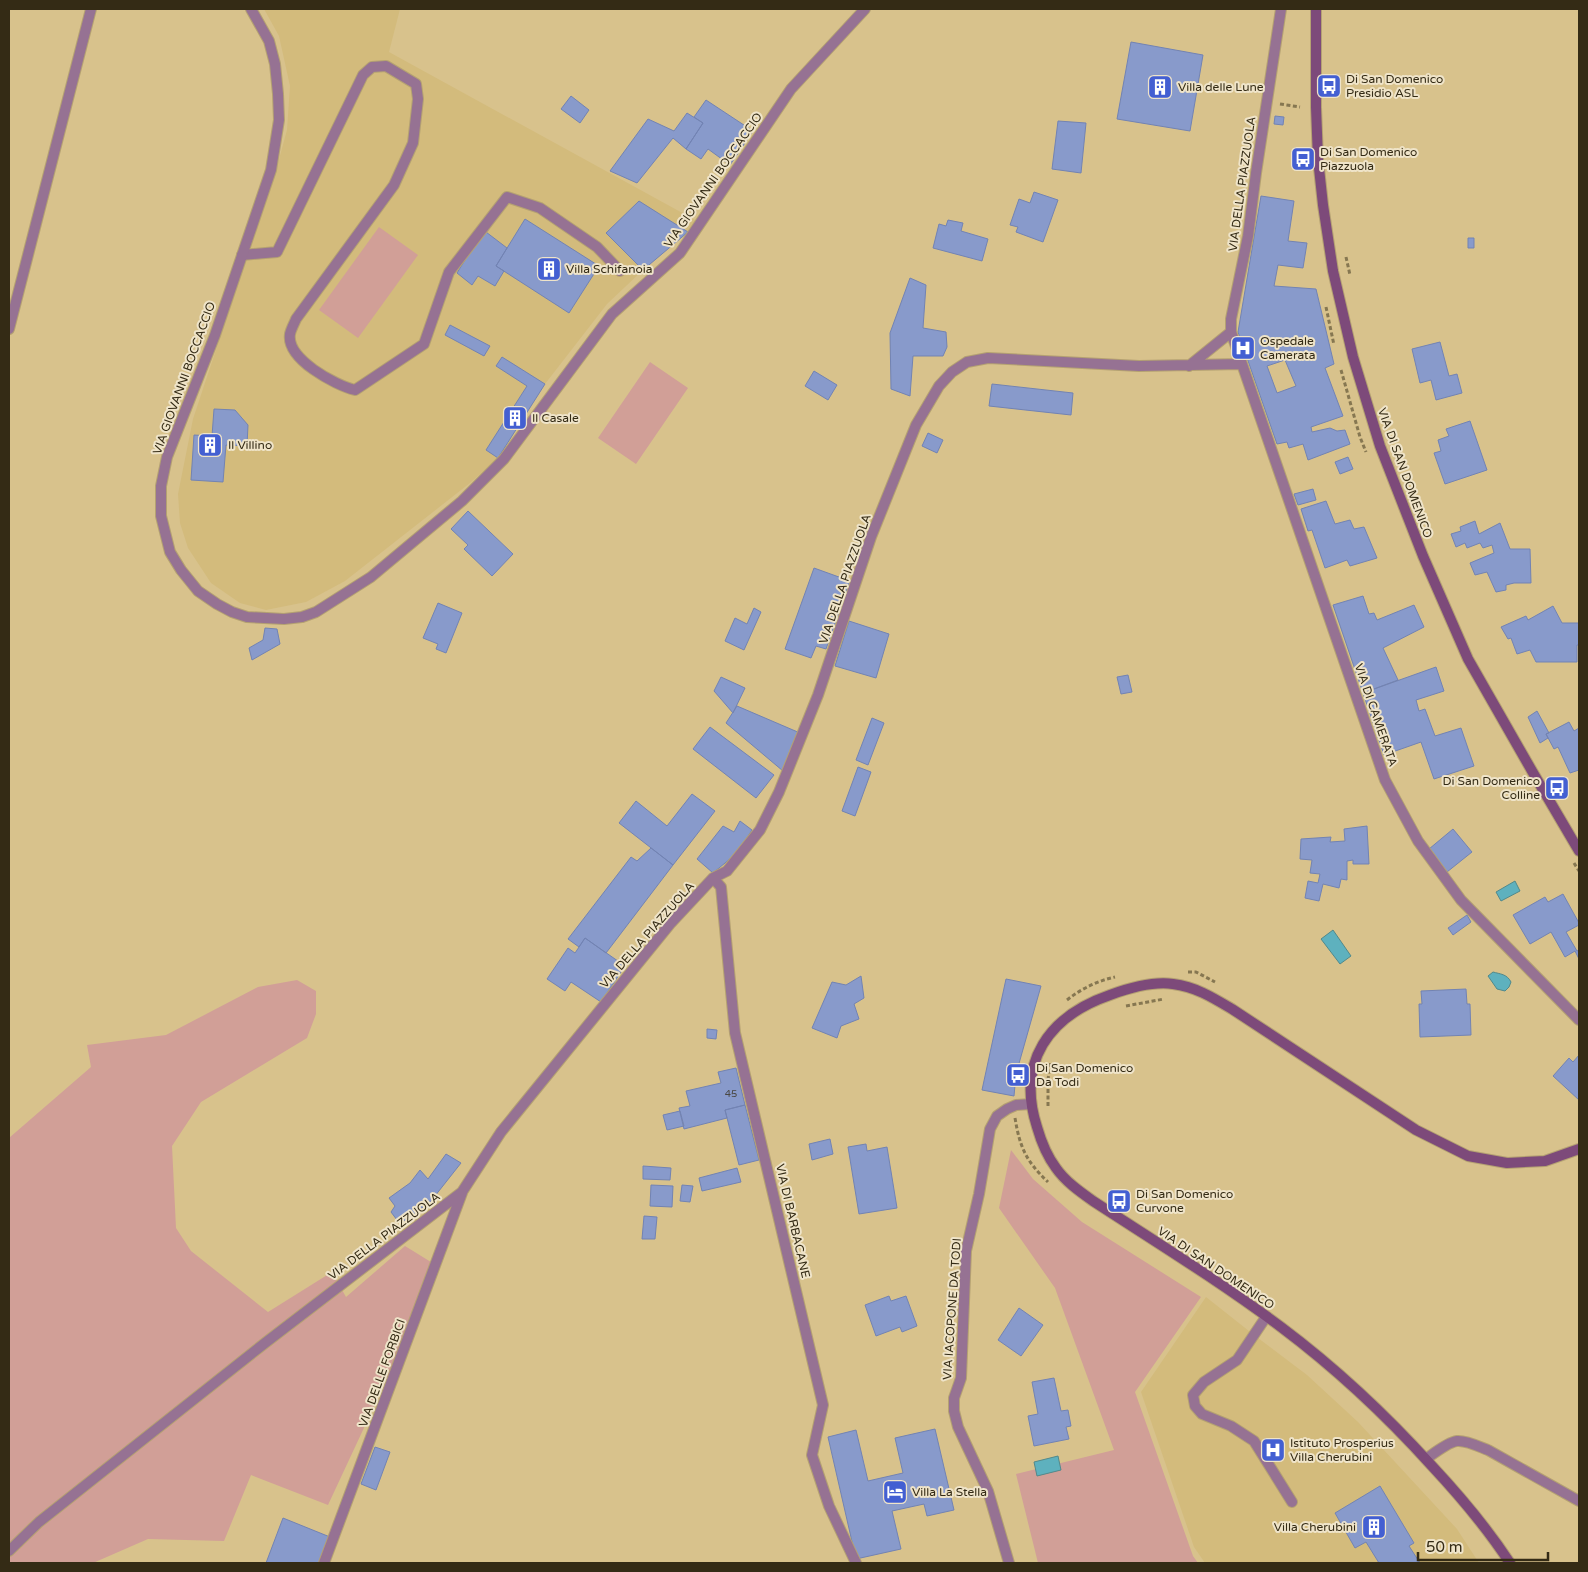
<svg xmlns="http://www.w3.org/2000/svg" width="1588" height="1572" font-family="'Varela Round',sans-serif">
	<rect width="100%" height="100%" fill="#d8c28c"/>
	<!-- built -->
	<path fill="#d3bb7c" d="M264,9H400L389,52L697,221L688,232L643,270L607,304L545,384L498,458L470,483L345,581L306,602L266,610L240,603L211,583L188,548L180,523L178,494L193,419L278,163L287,130L290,86L279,36Z
		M1206,1297L1254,1335L1307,1375L1358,1422L1457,1529L1479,1563H1205L1194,1547L1141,1392Z"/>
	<!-- green -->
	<path fill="#d19f97" d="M379,227L418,255L358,338L319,310Z
		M650,362L688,388L636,464L598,438Z
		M297,980L316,991V1014L307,1038L201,1102L172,1146L176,1228L191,1251L268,1312L332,1272L346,1297L405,1246L439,1267L328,1505L251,1475L224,1541L148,1539L93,1563H9V1138L91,1067L87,1045L166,1035L258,987Z
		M1011,1150L1033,1179L1082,1222L1201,1297L1135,1392L1193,1556L1198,1563H1038L1016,1474L1114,1450L1055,1288L999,1208Z"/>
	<!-- water -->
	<path fill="#5eb1be" stroke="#51898b" d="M1515,881L1520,891L1501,901L1496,892Z
		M1333,930L1351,956L1340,964L1321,939Z
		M1493,972C1500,974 1507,974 1511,982L1509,987L1505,991L1497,989L1488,976Z
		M1058,1456L1061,1470L1037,1476L1034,1462Z"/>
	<!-- building -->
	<path fill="#889acb" stroke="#7283b3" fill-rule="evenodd" d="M1131,42L1203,55L1190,131L1117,119Z
		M571,96L589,110L580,123L561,109Z
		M706,100L753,131L730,165L708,149L701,159L686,149L703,123L694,117Z
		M687,113L703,123L686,149L673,138L637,183L610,171L648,119L674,131Z
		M1275,116L1284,117L1283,125L1274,124Z
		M1058,121L1086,123L1081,173L1052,169Z
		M1034,192L1058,200L1043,242L1016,232L1018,227L1010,225L1019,199L1030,203Z
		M1261,196L1294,201L1288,241L1307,243L1303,268L1278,265L1274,286L1316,289L1334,364L1325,368L1343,416L1311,427L1312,432L1330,428L1337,431L1345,430L1350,444L1308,460L1303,444L1289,448L1287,442L1277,444L1238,332ZM1285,360L1296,386L1277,393L1267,366Z
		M639,201L688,232L643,270L606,233Z
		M525,219L599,266L569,313L496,266Z
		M948,220L963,223L961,231L988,239L982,261L933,248L939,224L946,226Z
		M486,232L507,248L496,266L504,271L495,286L478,276L472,285L457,273L473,247Z
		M1468,238H1474V248H1468Z
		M910,278L926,285L923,328L946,332L947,347L943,356H913L910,396L891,389L890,333Z
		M450,325L490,346L484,356L445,335Z
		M1440,342L1449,376L1457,374L1462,393L1436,400L1431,380L1420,383L1412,349Z
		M502,357L545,384L498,458L486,450L527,386L496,366Z
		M814,371L837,385L828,400L805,386Z
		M992,384L1073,393L1071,415L989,406Z
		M214,409L235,410L248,425L247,446L226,445L223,482L191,480L194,435L212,436Z
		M1470,421L1487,470L1445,484L1434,453L1441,451L1438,440L1449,436L1446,429Z
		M928,433L943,440L937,453L922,446Z
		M1348,457L1353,469L1340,474L1335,462Z
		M1313,489L1316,500L1298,505L1294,494Z
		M1326,501L1335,524L1350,520L1354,529L1364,527L1377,558L1350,566L1347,560L1325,568L1312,530L1308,531L1301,509Z
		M468,511L513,554L492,576L464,549L468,545L451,529Z
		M1475,521L1479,534L1500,523L1510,549H1530L1531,583H1514L1506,585V590L1496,592L1487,572L1475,575L1470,563L1494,553L1492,545L1483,548L1480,543L1467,548L1465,543L1456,547L1451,534L1461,531L1460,527Z
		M814,568L850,581L826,649L816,646L811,658L785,649Z
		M1363,596L1369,614L1374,613L1377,620L1414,605L1424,627L1383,648L1398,680L1363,693L1333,605Z
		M438,603L462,613L446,653L436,649L438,644L423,638Z
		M1553,606L1562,623H1579V645H1577V662H1536L1530,650L1517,654L1511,638L1508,639L1501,627L1526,616L1528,620Z
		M754,608L761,612L744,650L725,641L735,618L747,624Z
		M849,621L889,634L876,678L835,666Z
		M265,628L277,629L280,644L252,660L249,648L263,640Z
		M1436,667L1444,691L1416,700L1419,711L1425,709L1435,736L1461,728L1474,766L1434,779L1421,742L1384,755L1363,693Z
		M1128,675L1132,692L1121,694L1117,677Z
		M721,677L745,688L733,713L714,691Z
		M737,706L800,733L783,771L726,723Z
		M1537,711L1549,733L1546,734L1548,738L1540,743L1528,717Z
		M872,718L884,723L868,765L856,760Z
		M1569,722L1574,731L1579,728V770L1570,773L1558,747L1554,749L1546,734Z
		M710,727L774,775L756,798L693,749Z
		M858,767L871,772L855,816L842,811Z
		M692,794L715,811L673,865L619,823L636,801L667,826Z
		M740,821L752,830L737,853L713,873L697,859L723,826L734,832Z
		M1367,826L1369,864H1353V860L1347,861V880L1341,879L1339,888L1323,884L1319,901L1305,898L1308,881L1318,883L1320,874L1310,873L1312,860L1300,859L1301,839L1331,837L1330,842L1345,841L1344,829Z
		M1453,829L1472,852L1447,872L1429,849Z
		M651,848L673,865L606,953L585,938L579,947L568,939L631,857L637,861Z
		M1563,894L1579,923V925L1566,932L1577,951L1579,950V959L1575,951L1565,957L1551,932L1530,944L1513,915L1545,897L1548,902Z
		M1467,915L1471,922L1453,935L1448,928Z
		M585,938L625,966L601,1002L571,982L565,991L547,979L568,948L575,953Z
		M861,976L864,998L854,1004L859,1019L841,1026L837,1038L812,1028L832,982L846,985Z
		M1006,979L1041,986L1016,1074L1014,1096L982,1090Z
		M1466,989L1467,1004H1470L1471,1035L1420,1037L1419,1004H1422L1421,991Z
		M707,1029L717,1030L716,1039L707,1038Z
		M1579,1055V1100L1553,1076L1569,1058L1573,1062Z
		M736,1068L745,1105L725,1110L727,1118L684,1129L679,1108L690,1106L686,1091L721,1083L718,1072Z
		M745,1105L759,1160L739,1165L725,1110Z
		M680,1111L684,1126L667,1130L663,1115Z
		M830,1139L833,1154L812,1160L809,1144Z
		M866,1144L867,1151L887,1147L897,1208L859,1214L848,1147Z
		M446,1154L461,1163L431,1201L400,1224L391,1212L395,1206L389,1198L410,1183L420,1170L428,1179Z
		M643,1166L671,1168L670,1180L643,1179Z
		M737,1168L741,1182L702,1191L699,1178Z
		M651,1185L673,1186L672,1207L650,1206Z
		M682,1185L693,1186L690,1202L680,1201Z
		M644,1216L657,1217L655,1239H642Z
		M889,1296L891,1301L906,1296L917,1326L902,1332L900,1327L876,1336L865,1305Z
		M1019,1308L1043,1325L1021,1356L998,1340Z
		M1054,1378L1061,1411L1068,1410L1071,1426L1066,1427L1069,1439L1034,1446L1028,1416L1038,1414L1032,1382Z
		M935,1429L954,1510L927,1516L924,1504L892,1511L901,1549L856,1559L828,1437L856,1430L868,1481L903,1473L895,1438Z
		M375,1447L390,1452L376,1490L361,1484Z
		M1380,1486L1414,1543L1409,1546L1420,1563H1379L1366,1542L1355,1548L1335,1513Z
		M283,1518L330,1537L321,1563H266Z"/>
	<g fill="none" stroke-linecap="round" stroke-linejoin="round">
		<defs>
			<path id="lane" d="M242,255L277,252L363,75L372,67L386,66L416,84L418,99L413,143L394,185L296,319C294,324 291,329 290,334C286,359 335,385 355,390L424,344L449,272L507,197L540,208L597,247L620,271
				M9,329L91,9
				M1266,1317L1237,1360L1204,1382L1193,1395L1195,1406L1202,1414L1231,1426L1254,1441L1292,1502
				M1426,1459C1433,1454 1448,1442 1457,1441C1466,1440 1480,1447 1488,1450L1579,1501"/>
			<path id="street" d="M251,9L269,41L275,64L278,94L279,120L271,170L215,335L167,457L161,486V516L170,552L181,570L198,591L217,604L232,612L247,617L284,619L302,617L316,612L371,577L462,501L504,459L612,314L680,253L791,89L865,9
				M1281,9L1256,173L1248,236L1231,319V332L1385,780L1418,841L1461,900L1579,1020
				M1189,366L1231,332
				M713,878L721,887L735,1033L823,1405L812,1455L829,1506L856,1563
				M9,1551L39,1522L265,1343L462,1192L501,1132L670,924L713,878L727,871L760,830L779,792L818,695L871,537L916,425L939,386L952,372L967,362L988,358L1139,366L1241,364
				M324,1563L462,1193
				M1009,1563L988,1491L958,1427L954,1411V1398L961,1378L966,1251L979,1194L990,1129L997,1116L1007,1109L1016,1105L1031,1104"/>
			<path id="secondary" d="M1316,9V107L1318,159L1323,205L1333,271L1353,357L1380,446L1423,556L1468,659L1532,771L1579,851
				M1510,1563C1487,1528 1460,1496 1432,1466C1385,1414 1337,1369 1281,1327C1221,1282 1156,1242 1093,1201C1079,1191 1065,1181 1056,1168C1047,1156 1041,1141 1037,1127C1016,1062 1049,1016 1110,995C1129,988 1152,981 1173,984C1196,987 1212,997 1232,1009L1416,1130L1468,1156L1507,1163L1545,1161L1579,1149"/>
		</defs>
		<!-- lane casing -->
		<use href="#lane" stroke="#b4a172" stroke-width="12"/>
		<!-- street casing -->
		<use href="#street" stroke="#b4a172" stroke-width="12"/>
		<!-- secondary casing -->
		<use href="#secondary" stroke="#b4a172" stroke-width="12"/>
		<!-- path -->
		<path stroke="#867751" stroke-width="3" stroke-dasharray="4 2.5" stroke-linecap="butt" d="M1280,104L1300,107
			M1346,257L1350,275
			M1326,307L1334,345
			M1341,370L1360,437L1366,452
			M1574,863L1579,871
			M1188,972H1196L1215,982
			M1067,1000C1081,989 1097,981 1115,977
			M1126,1006L1164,999
			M1048,1106V1080L1050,1063
			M1015,1118C1020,1148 1026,1161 1048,1182"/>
		<!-- lane -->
		<use href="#lane" stroke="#967293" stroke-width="10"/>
		<!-- street -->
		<use href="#street" stroke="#967293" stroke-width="10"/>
		<!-- secondary -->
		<use href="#secondary" stroke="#7d4a7a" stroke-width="10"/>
	</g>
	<!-- icons -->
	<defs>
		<symbol id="bus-square" viewBox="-11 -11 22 22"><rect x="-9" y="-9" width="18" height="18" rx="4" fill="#435fd2" stroke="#efe4c9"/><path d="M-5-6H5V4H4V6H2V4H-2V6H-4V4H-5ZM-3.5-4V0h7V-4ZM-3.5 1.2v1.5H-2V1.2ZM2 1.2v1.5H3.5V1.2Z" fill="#fff"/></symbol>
		<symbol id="building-square" viewBox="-11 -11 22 22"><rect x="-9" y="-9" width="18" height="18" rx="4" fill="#435fd2" stroke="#efe4c9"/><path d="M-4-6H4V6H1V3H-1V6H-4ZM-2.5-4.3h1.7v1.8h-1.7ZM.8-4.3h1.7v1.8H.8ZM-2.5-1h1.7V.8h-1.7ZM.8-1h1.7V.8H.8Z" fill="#fff"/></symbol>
		<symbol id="hospital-square" viewBox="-11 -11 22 22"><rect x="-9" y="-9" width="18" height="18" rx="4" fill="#435fd2" stroke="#efe4c9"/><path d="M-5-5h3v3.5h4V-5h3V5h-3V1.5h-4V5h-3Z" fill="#fff"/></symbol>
		<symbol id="hotel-square" viewBox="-11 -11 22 22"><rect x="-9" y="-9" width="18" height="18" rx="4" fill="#435fd2" stroke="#efe4c9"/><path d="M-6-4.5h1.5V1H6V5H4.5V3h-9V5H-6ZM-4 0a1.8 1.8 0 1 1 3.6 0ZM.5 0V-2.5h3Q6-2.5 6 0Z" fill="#fff"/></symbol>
	</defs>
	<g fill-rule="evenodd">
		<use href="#bus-square" x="1315" y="72" width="28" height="28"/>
		<use href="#building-square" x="1146" y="73" width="28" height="28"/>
		<use href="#bus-square" x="1289" y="145" width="28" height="28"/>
		<use href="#building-square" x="535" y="255" width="28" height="28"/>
		<use href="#hospital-square" x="1229" y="334" width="28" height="28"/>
		<use href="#building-square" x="501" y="404" width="28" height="28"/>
		<use href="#building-square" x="196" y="431" width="28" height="28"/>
		<use href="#bus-square" x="1543" y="774" width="28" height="28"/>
		<use href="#bus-square" x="1004" y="1061" width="28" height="28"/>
		<use href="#bus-square" x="1105" y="1187" width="28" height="28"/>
		<use href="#hospital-square" x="1259" y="1436" width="28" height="28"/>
		<use href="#hotel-square" x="881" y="1478" width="28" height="28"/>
		<use href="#building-square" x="1360" y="1513" width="28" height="28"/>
	</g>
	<g text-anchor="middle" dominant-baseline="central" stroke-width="4" stroke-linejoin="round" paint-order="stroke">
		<!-- number labels -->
		<g font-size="10" fill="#494742">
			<text x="731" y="1094">45</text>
		</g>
		<!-- poi labels -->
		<g font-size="12" fill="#342b15" stroke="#efe4c9" text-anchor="start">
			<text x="1346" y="79">Di San Domenico<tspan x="1346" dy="14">Presidio ASL</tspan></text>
			<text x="1178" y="87">Villa delle Lune</text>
			<text x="1320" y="152">Di San Domenico<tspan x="1320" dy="14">Piazzuola</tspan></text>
			<text x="566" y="269">Villa Schifanoia</text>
			<text x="1260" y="341">Ospedale<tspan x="1260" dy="14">Camerata</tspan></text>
			<text x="532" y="418">Il Casale</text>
			<text x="228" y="445">Il Villino</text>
			<text x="1540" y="781" text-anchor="end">Di San Domenico<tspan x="1540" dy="14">Colline</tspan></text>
			<text x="1036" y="1068">Di San Domenico<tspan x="1036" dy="14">Da Todi</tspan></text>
			<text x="1136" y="1194">Di San Domenico<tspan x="1136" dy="14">Curvone</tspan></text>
			<text x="1290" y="1443">Istituto Prosperius<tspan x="1290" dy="14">Villa Cherubini</tspan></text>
			<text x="912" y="1492">Villa La Stella</text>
			<text x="1356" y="1527" text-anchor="end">Villa Cherubini</text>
		</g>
		<!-- street labels -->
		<g font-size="12" fill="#342b15" stroke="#efe4c9">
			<text transform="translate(713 180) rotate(-55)">VIA GIOVANNI BOCCACCIO</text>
			<text transform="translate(1242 184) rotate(-82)">VIA DELLA PIAZZUOLA</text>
			<text transform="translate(184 378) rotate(-70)">VIA GIOVANNI BOCCACCIO</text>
			<text transform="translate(1405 473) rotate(70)">VIA DI SAN DOMENICO</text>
			<text transform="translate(845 579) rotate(-71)">VIA DELLA PIAZZUOLA</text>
			<text transform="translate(1376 715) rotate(71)">VIA DI CAMERATA</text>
			<text transform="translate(647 935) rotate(-49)">VIA DELLA PIAZZUOLA</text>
			<text transform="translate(793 1221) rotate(77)">VIA DI BARBACANE</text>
			<text transform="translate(384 1236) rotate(-37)">VIA DELLA PIAZZUOLA</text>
			<text transform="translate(1216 1268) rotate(34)">VIA DI SAN DOMENICO</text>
			<text transform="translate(952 1309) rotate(-86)">VIA IACOPONE DA TODI</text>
			<text transform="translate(382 1373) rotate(-70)">VIA DELLE FORBICI</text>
		</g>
	</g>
	<!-- border -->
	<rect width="1588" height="1572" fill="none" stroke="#342b15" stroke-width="20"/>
	<!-- scale -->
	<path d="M1418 1552v8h130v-8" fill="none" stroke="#342b15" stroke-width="2.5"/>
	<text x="1426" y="1552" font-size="15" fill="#342b15" stroke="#efe4c9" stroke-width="4" paint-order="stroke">50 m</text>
</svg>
